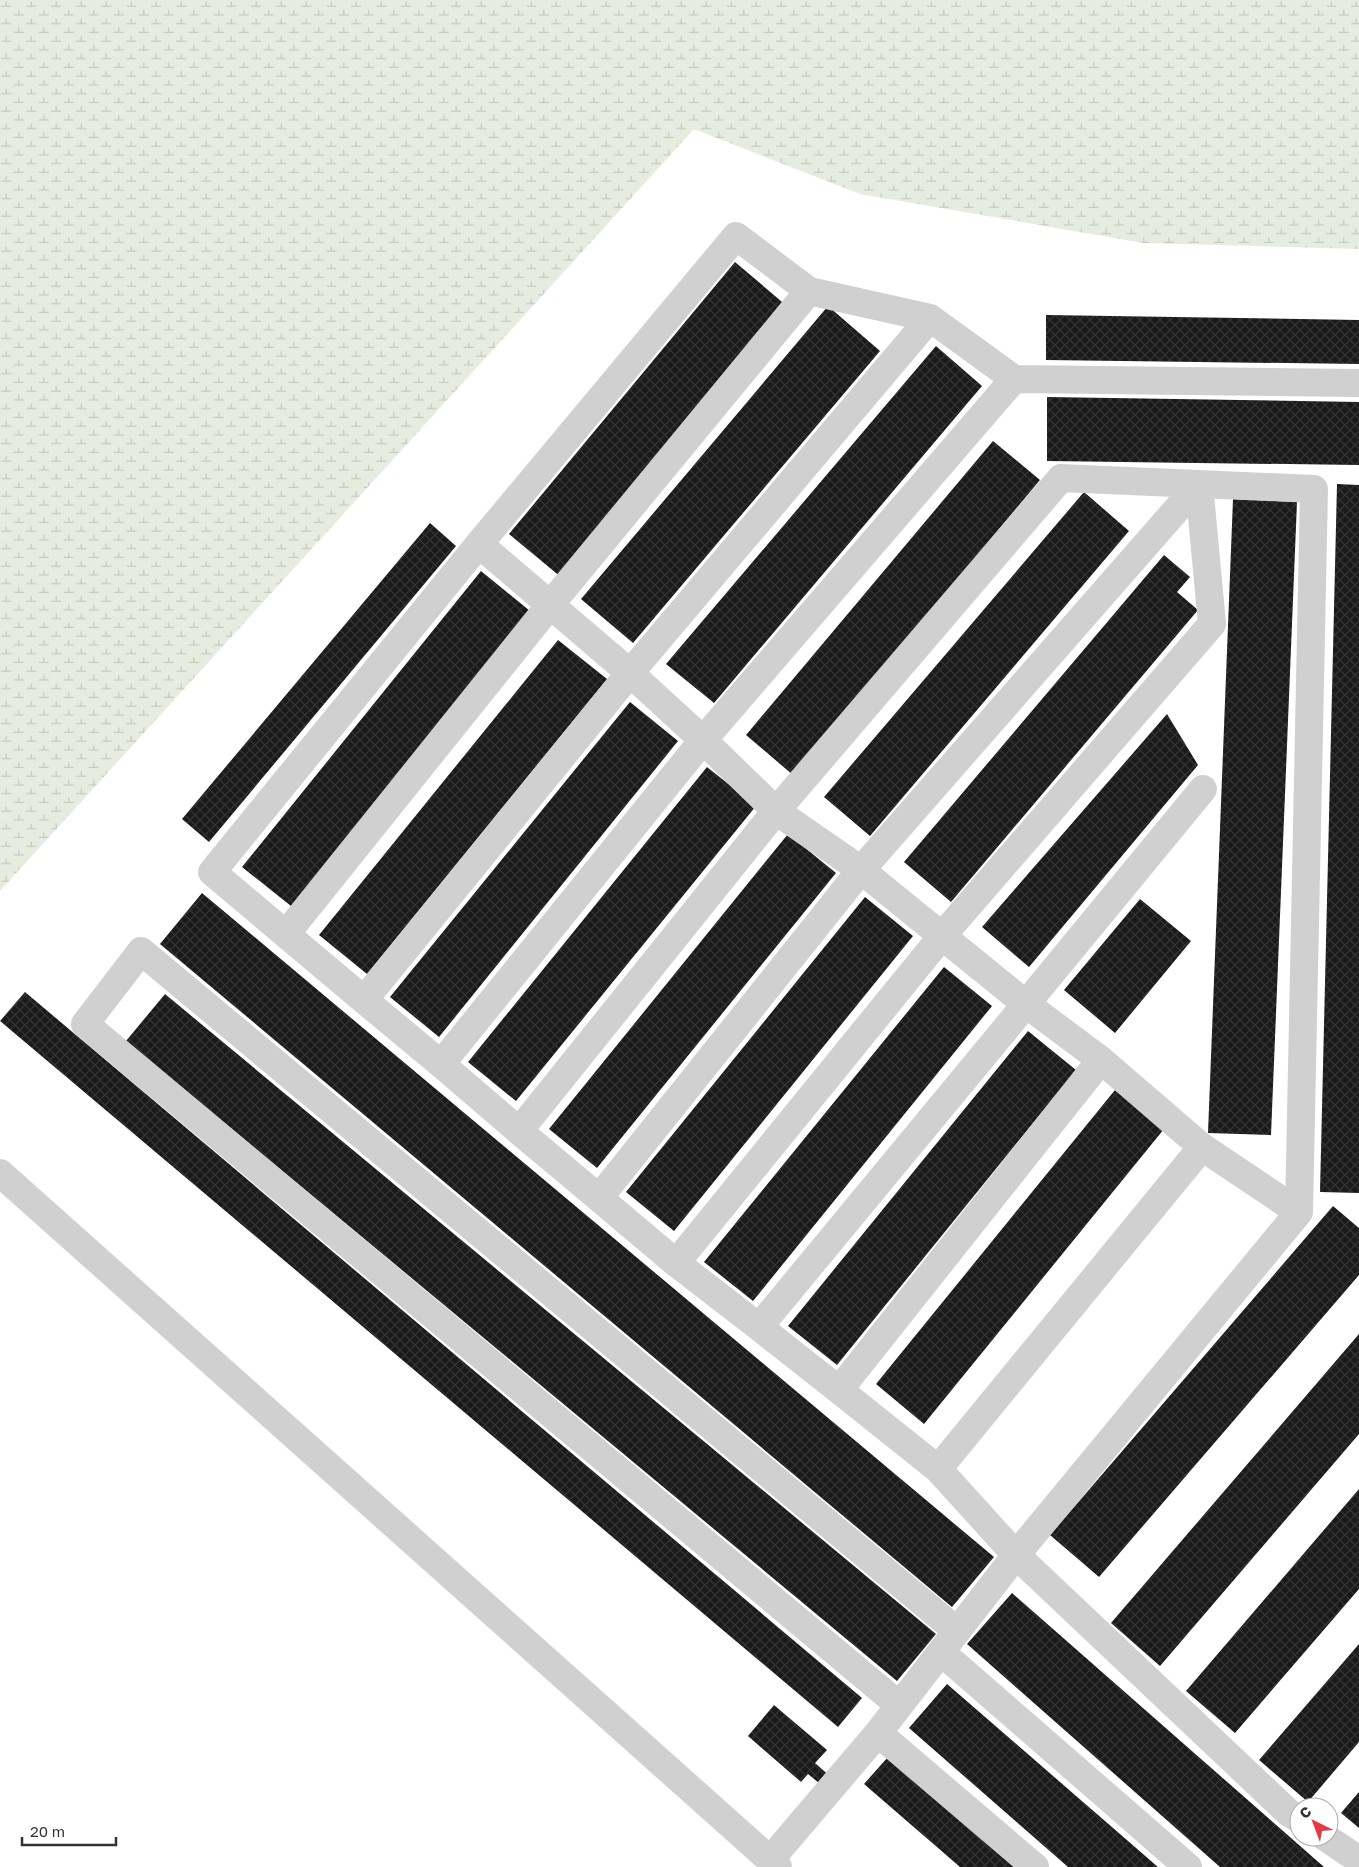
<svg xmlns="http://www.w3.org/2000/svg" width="1359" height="1867" font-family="'Golos Text',sans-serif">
	<defs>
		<pattern id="wetland-marsh" width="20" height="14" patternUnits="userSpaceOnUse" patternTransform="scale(1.25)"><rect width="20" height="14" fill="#e6ecdf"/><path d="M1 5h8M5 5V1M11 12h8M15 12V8" fill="none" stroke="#c6cbc0"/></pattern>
		<pattern id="building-cross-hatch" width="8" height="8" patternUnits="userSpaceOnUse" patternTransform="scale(1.25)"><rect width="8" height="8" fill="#1a1a1a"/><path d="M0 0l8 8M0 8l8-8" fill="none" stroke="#333"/></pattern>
	</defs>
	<rect width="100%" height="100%" fill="#fff"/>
	<!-- wetland -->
	<path fill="url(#wetland-marsh)" d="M0,0H1359V249L1143,243L860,194L694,129L0,891Z"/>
	<!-- building -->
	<path fill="url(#building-cross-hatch)" d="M735,262L788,307L562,578L509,534Z
		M828,306L880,351L633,643L581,599Z
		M1046,315L1359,320V364L1046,360Z
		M936,346L982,386L714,703L666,664Z
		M1047,397L1359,402V465L1047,461Z
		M993,441L1040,480L793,775L746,735Z
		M1337,484L1359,485V1193L1320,1192Z
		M1084,492L1129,531L870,836L824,797Z
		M1233,499L1297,502L1271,1135L1208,1133Z
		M430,523L456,546L209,842L182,819Z
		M1164,555L1190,577L1177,592L1198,610L951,902L904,862Z
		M481,571L530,611L291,906L242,867Z
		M558,640L607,679L367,974L319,935Z
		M630,702L678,741L439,1037L390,997Z
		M1167,714L1198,765L1029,967L982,927Z
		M707,767L756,806L516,1101L468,1062Z
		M788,834L836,873L597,1168L549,1129Z
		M202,893L994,1557L952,1607L160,944Z
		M865,897L913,936L674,1231L626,1192Z
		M1140,899L1191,941L1115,1033L1064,990Z
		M944,967L992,1006L753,1301L704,1262Z
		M25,992L862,1698L838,1727L0,1021Z
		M165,994L936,1634L897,1681L126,1041Z
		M1028,1031L1076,1070L837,1365L788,1326Z
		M1115,1090L1164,1129L924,1424L876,1384Z
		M1333,1206L1359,1228V1275L1099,1577L1050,1535Z
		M1359,1334V1434L1160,1666L1111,1623Z
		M1359,1489V1589L1235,1733L1186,1691Z
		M1012,1593L1324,1867H1220L967,1644Z
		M1359,1644V1742L1308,1802L1259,1760Z
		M947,1684L1158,1867H1068L909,1728Z
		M774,1705L827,1750L815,1763L833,1779L825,1788L808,1774L801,1782L748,1736Z
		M888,1757L1015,1867H960L864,1784Z
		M1359,1792V1828L1341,1813Z"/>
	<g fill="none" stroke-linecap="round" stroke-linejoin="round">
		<!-- minor -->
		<path stroke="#d0d0d0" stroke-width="28" d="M479,544L736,236L809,291L930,318L1014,379
			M1203,789L1026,1004L942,936L1212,624L1199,484L861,870L776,811L1061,478L1314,489L1299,1212
			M286,934L550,605L809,291
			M364,1000L212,872L479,544L630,673L703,740L1014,379L1359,383
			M1101,1060L1202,1147
			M441,1064L519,1131
			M0,1173L778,1867
			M599,1198L676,1263
			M759,1327L839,1390
			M938,1469L1016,1555L1289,1813L1299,1819
			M941,1652L1188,1867
			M899,1705L85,1024L141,951L957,1631
			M878,1733L1035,1867
			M1325,1837L1359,1860
			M770,1860L878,1733L1016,1555L1299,1212L1202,1147L938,1469L839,1390L1101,1060L1026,1004L759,1327L676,1263L942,936L861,870L599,1198L519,1131L776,811L703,740L441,1064L364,1000L630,673L930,318"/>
	</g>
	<!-- north arrow -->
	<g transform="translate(1314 1822) rotate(318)"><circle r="24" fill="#ffffff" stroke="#adadad"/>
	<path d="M0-4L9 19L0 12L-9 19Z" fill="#e63946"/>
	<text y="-8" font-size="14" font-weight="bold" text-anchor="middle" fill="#333333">С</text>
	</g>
	<!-- scale -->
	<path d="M22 1837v8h94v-8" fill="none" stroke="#333333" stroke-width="2.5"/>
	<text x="30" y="1837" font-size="15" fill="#333333" stroke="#ffffff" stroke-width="4" paint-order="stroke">20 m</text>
</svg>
